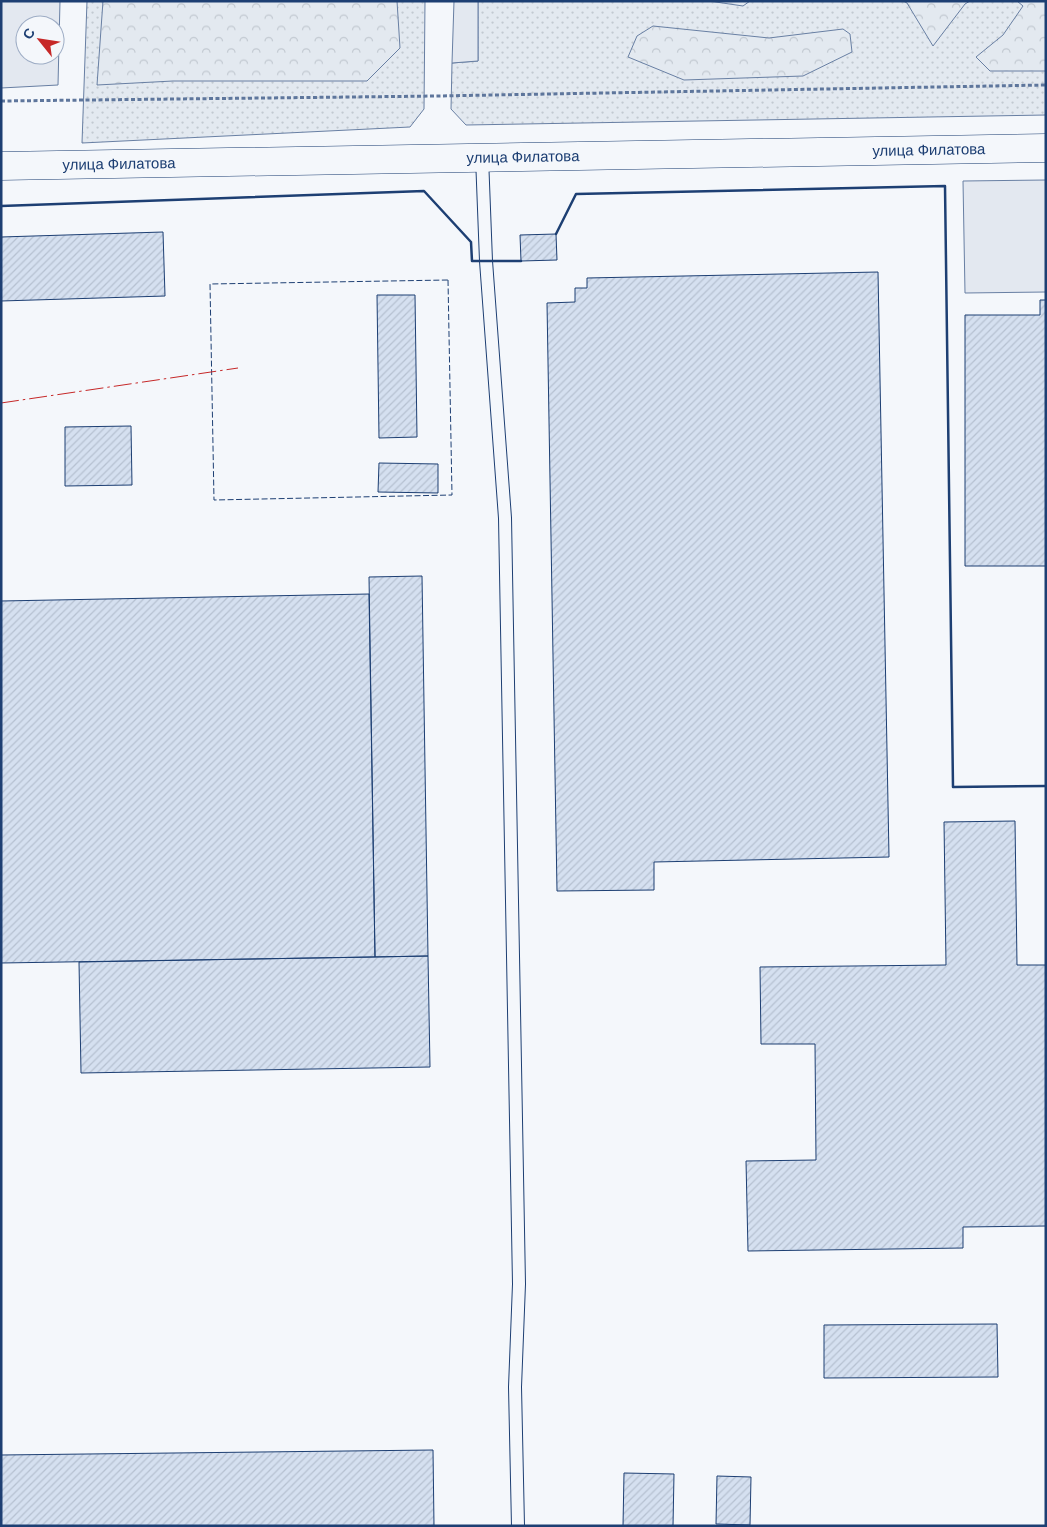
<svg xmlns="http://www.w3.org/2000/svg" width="1047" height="1527" font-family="'DM Sans',sans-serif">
	<defs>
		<pattern id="grass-dots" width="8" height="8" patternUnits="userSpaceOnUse" patternTransform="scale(1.25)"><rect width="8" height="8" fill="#e3e9f0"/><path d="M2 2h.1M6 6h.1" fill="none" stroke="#c2c9d1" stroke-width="1.8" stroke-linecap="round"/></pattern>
		<pattern id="forest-crowns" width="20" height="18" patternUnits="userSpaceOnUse" patternTransform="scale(1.25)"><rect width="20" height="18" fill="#e3e9f0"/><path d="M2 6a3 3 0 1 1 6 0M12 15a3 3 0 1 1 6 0" fill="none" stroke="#c2c9d1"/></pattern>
		<pattern id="building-hatch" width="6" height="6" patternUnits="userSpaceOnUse" patternTransform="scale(1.25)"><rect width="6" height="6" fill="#d5e0f0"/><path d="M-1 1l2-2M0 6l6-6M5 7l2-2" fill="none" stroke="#b6c1d1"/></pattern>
	</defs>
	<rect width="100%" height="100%" fill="#f4f7fb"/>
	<!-- grass -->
	<path fill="url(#grass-dots)" stroke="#687fa3" d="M87,1H425L424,109L410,127L82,143Z
		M478,1H1046V115L466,125L451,109L452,63L478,61Z"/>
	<!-- forest -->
	<path fill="url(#forest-crowns)" stroke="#687fa3" d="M103,1H397L400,48L367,81H173L97,85Z
		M709,1H750L743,6Z
		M903,1H970L965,4L933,46L907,3Z
		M1017,1H1046V71H990L976,57L1003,35L1023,6Z
		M653,26L769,38L843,29L850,34L852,52L803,76L684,80L628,57L637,36Z"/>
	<!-- parking -->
	<path fill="#e3e8f0" stroke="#687fa3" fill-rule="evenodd" d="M1,1H60L58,85L1,88ZM25,25H55V55H25Z
		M454,1H478V61L452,63Z
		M1046,180V292L965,293L963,181Z"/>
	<!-- building -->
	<path fill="url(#building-hatch)" stroke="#1d3f73" d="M163,232L165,296L1,301V237Z
		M556,234L557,260L521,261L520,235Z
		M878,272L889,857L654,862V890L557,891L547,303L575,302V288H587V278Z
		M377,295H415L417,437L379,438Z
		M1040,300H1046V566H965V315H1040Z
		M131,426L132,485L65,486V427Z
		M379,463L438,464V493L378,492Z
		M422,576L428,956L375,957L369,577Z
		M369,594L375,957L1,963V601Z
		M1015,821L1017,965H1046V1226L963,1227V1248L748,1251L746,1161L816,1160L815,1044H761L760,967L946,965L944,822Z
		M428,956L430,1067L81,1073L79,962Z
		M997,1324L998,1377L824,1378V1325Z
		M433,1450L434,1526H1V1455Z
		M624,1473L674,1474L673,1526H623Z
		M717,1476L751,1477L750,1525L716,1524Z"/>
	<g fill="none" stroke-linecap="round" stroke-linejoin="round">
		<defs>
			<path id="lane" d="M482,157L486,261L505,518L519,1284L515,1387L518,1526"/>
			<g id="secondary">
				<path id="s1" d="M1,166L1046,148"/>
			</g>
		</defs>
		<!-- lane casing -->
		<use href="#lane" stroke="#1d3f73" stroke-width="14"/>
		<!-- secondary casing -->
		<use href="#secondary" stroke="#1d3f73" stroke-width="29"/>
		<!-- path -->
		<path stroke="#5e769c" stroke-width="3" stroke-dasharray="4 2.5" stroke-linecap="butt" d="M1,101L438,96L1046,85"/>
		<!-- lane -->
		<use href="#lane" stroke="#f4f7fb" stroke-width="12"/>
		<!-- secondary -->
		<use href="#secondary" stroke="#f4f7fb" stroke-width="28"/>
		<!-- fence -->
		<path stroke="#1d3f73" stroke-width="1" stroke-dasharray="6 2.5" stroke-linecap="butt" d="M448,280L452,495L214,500L210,284Z"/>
		<!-- wall -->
		<path stroke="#1d3f73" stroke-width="2.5" d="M1,206L424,191L471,242L472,261H521
			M556,234L576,194L945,186L953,787L1046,786"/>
		<!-- power -->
		<path stroke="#c62828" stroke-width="1" stroke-dasharray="18 4 2.5 4" stroke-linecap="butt" d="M1,403L238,368"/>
	</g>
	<g text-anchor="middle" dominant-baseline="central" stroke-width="4" stroke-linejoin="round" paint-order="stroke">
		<!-- street labels -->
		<g font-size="15" fill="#1d3f73" stroke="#f4f7fb">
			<text stroke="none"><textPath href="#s1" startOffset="928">улица Филатова</textPath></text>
			<text stroke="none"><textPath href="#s1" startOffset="522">улица Филатова</textPath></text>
			<text stroke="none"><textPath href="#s1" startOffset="118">улица Филатова</textPath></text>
		</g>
	</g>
	<!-- border -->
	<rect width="1047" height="1527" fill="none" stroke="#1d3f73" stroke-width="5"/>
	<!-- north arrow -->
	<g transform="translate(40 40) rotate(300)"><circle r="24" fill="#f4f7fb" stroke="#9eadc5"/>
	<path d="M0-4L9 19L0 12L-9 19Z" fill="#c62828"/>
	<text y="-8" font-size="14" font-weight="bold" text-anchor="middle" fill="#1d3f73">С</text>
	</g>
</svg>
